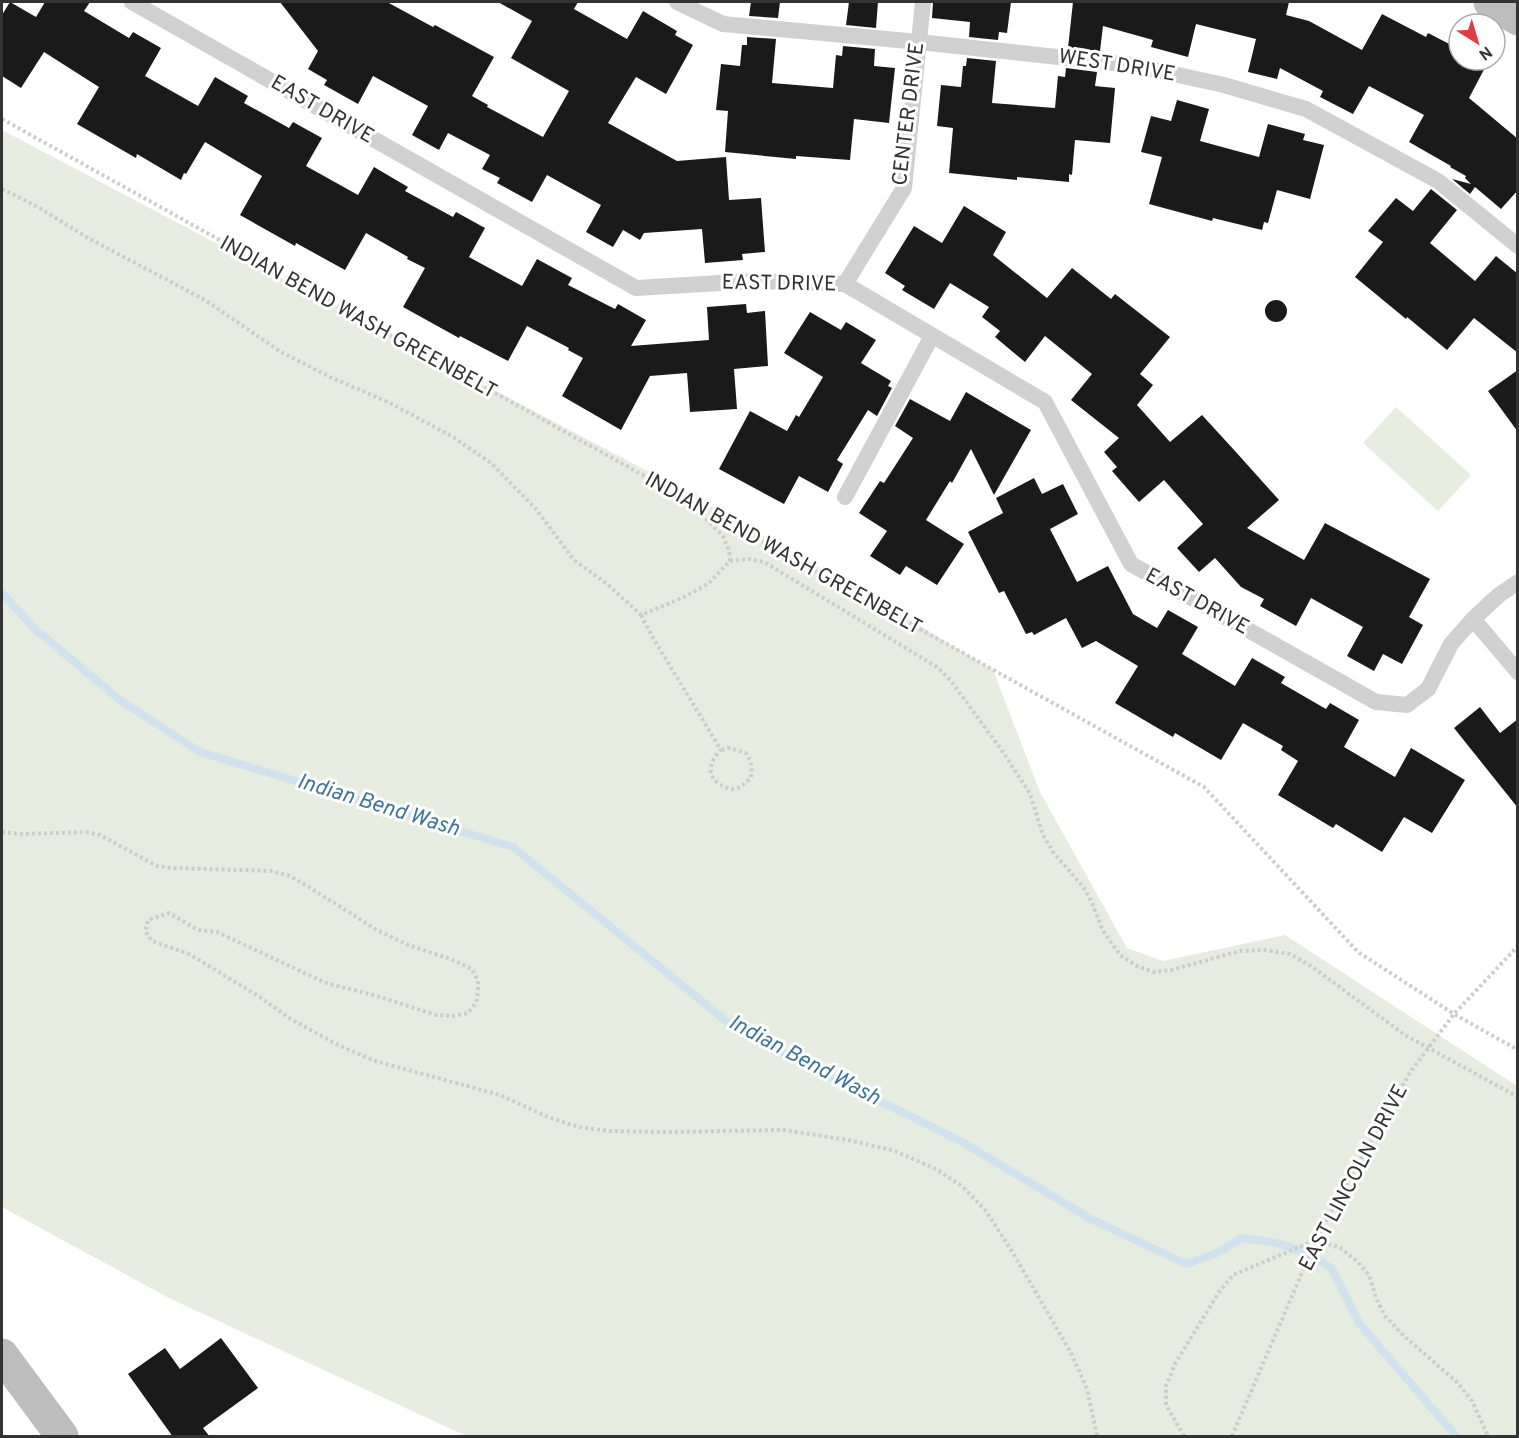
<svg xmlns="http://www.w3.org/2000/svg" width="1519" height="1438" font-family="Overpass,sans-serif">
	<rect width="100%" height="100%" fill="#fff"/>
	<!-- green -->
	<path fill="#e6ecdf" d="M2,130L668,482L877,600L993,670L1040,792L1127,948L1163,961L1285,935L1517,1086V1436H466L169,1298L2,1207Z
		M1396,407L1471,475L1438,511L1363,443Z"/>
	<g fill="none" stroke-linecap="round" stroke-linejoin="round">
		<!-- stream -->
		<path stroke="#cfe2ee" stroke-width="8" d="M2,593L35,629L120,700L200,752L513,847L737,1030L964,1143L1091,1219L1186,1264L1215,1254L1242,1238L1277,1243L1310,1254L1321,1261L1332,1269L1359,1323L1456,1436"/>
	</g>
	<!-- building -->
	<path fill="#1a1a1a" d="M10,2L36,17L45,2H90L84,11L129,38L133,32L161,48L145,76L198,106L215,77L248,96L244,103L289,128L293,122L322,138L306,166L358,195L374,167L408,187L405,191L453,217L456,212L485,228L469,257L522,286L537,259L572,278L568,285L615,309L618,304L646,320L631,346L709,340L707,307L746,304L747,313L765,311L768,366L734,369L737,409L690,412L687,373L650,376L621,430L562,396L583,358L568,350L569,348L527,326L508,361L460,336L459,338L403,307L425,268L407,259L408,257L366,233L345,270L296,243L295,246L240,215L262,176L205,142L186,174L184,173L181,180L137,154L136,158L77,124L99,87L44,52L21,88L2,76V15Z
		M280,2H387L433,27L435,25L494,57L472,96L488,105L487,107L543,137L569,91L511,58L532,21L498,2H578L574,9L627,39L643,11L677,31L675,35L693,45L666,94L636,77L608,123L677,161L726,157L729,200L761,198L765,252L742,254L743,260L705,263L702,229L644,233L640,240L623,230L613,247L586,232L601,205L547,175L532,202L497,183L500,178L482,169L490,155L448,133L439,150L412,135L428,106L373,76L358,104L324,85L327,80L308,69L318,51Z
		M751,2H780L778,18L749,16Z
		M849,2H878L876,28L846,25Z
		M933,2H1011L1007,33L999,32L998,40L969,37L970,22L932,18Z
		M1073,2H1289L1286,15L1309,21L1362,50L1382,14L1426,37L1428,33L1459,49V60H1489L1469,98L1518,139V190L1501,209L1475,187L1470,194L1452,179L1471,184L1465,178L1466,176L1450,167L1451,166L1409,142L1424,115L1369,86L1353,114L1320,97L1323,91L1280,68L1277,79L1248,72L1256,39L1196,24L1188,57L1151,47L1153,40L1103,26L1100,51L1068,48Z
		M747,37L776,39L772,83L833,88L836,55L842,56L843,46L875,49L874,66L895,68L889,123L854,119L850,160L796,156V159L725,152L728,111L716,110L721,64L740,66L742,45H747Z
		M967,58L996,61L992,103L1055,108L1058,76L1065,77L1066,68L1097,72L1095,86L1115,88L1110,143L1075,140L1072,175L1069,174V182L1017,177V180L949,173L953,128L937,126L941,85L961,87L963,66H966Z
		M1177,100L1209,109L1200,141L1259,157L1268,124L1305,134L1303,140L1324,145L1310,199L1277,190L1268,223L1264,222L1262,230L1213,218L1212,221L1149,204L1162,157L1141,152L1151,116L1171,121Z
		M1431,189L1457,210L1430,243L1475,281L1496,256L1518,274V353L1474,318L1447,350L1407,317L1406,319L1355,277L1383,242L1368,231L1396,198L1413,211Z
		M964,206L1006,232L993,255L1047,298L1072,268L1111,299L1115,294L1170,337L1140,374L1153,385L1137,405L1170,442L1202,415L1235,451L1279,500L1247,528L1304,560L1325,523L1430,579L1409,617L1423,625L1402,664L1383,654L1374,671L1347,656L1363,627L1311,598L1296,626L1260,606L1264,599L1241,587L1215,558L1199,572L1177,548L1203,524L1164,480L1139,502L1112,471L1117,467L1104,452L1119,438L1071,400L1092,374L1045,336L1025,362L995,337L1000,331L982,317L989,307L950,283L934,309L902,290L905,286L885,273L914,226L942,243Z
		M1265 311a11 11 0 1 1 22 0a11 11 0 1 1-22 0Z
		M810,312L841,330L846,322L876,340L861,363L891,381L888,386L892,388L877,416L868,410L837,460L843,464L828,492L799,476L784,504L719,469L750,411L787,431L796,415L799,417L823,377L784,353Z
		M1518,370V432L1488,391Z
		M966,392L1031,430L994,495L971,449L952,483L950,481L926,520L964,544L937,585L906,566L900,575L870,556L887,531L859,513L880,481L884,483L913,438L895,426L910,399L950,421Z
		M1034,478L1042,494L1063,484L1078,514L1050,529L1077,582L1108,566L1133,614L1157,628L1168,610L1198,627L1182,654L1235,686L1252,658L1285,677L1281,683L1326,709L1330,703L1359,720L1344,747L1395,777L1411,748L1465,780L1432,833L1404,817L1382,852L1336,824L1333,828L1278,795L1298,761L1281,750L1283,746L1243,723L1221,760L1175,733L1173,737L1115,703L1138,666L1096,641L1082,648L1066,618L1034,635L1032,632L1026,634L1004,591L999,593L968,532L1003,513L996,498Z
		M1480,707L1500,733L1518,719V808L1454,728Z
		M221,1338L258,1388L203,1428L210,1437H173L128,1374L165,1348L180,1369Z"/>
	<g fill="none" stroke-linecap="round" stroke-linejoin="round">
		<!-- path -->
		<path stroke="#cdcdcd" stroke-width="4" stroke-dasharray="3 3" stroke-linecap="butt" d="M2,119L1204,787L1358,952L1454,1014L1518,1050
			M2,189L38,207L88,238L205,300L281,352L330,377L390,403L453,437L491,463L536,509L574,560L607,584L641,615L682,598L708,584L730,561L729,550L723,536L696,509L694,491
			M730,561L749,559L764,562L937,667L951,681L1003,752L1030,794L1043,835L1053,852L1084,888L1092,903L1103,931L1120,955L1137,966L1153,972L1171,970L1240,951L1265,950L1290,954L1311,966L1405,1035L1518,1097
			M641,615L653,638L721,750C710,760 705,776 721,785C725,787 730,790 735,789C742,787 746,782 751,778C752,766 752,763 746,753L730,748L721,750
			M2,832L21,834L86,832L100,835L157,866L172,868L271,871L290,876L304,884L377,930L408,945L453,960L472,969L478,981V992L476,1003L468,1013L453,1016L436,1015L377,996L326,983L217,932L198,930L169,913L148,920L145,931L152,941L189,954L260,997L289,1018L338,1045L375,1061L500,1095L548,1117L578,1127L610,1131L665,1132L783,1130L848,1140L895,1151L936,1169L963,1187L986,1211L1013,1253L1071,1353L1087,1389L1097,1436
			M1184,1436L1166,1405V1386L1175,1364L1219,1292L1233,1275L1316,1240L1340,1248L1357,1261L1369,1275L1376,1298L1385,1316L1405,1337L1458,1383L1472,1401L1488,1436
			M1232,1436L1316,1240L1341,1193L1411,1071L1454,1014L1518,946"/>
		<!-- lane -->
		<path stroke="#d0d0d0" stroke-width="16" d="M133,2H132L636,288L754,281L845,284L1045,402L1131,564L1376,702L1407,705L1428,689L1451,644L1473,619L1499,595L1518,582
			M677,2L723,24L919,42L1132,65L1224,85L1306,109L1438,181L1518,246
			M845,284L904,188L923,2
			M845,497L932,336
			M1473,619L1518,672"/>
		<!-- secondary -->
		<path stroke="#bdbdbd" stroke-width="33" d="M1490,2L1518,19
			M2,1355L62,1436"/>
	</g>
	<g text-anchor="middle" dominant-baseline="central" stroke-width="6" stroke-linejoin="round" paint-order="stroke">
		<!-- street labels -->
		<g font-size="21" fill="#333" stroke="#fff">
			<text transform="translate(1117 66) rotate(9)">WEST DRIVE</text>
			<text transform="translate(322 110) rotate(30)">EAST DRIVE</text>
			<text transform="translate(909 114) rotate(-83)">CENTER DRIVE</text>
			<text transform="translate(779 284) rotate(1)">EAST DRIVE</text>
			<text transform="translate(358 318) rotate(29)">INDIAN BEND WASH GREENBELT</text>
			<text transform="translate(783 554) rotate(29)">INDIAN BEND WASH GREENBELT</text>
			<text transform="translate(1197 602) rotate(29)">EAST DRIVE</text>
			<text transform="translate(1354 1178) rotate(-62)">EAST LINCOLN DRIVE</text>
		</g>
		<!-- water labels -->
		<g font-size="22" font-style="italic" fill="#3f7597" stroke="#fff">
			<text transform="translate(378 806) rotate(17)">Indian Bend Wash</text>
			<text transform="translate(804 1061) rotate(28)">Indian Bend Wash</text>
		</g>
	</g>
	<!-- border -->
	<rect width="1519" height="1438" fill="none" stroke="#333333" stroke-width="6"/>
	<!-- north arrow -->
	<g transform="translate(1477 42) rotate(143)"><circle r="28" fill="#ffffff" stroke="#adadad" stroke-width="1.5"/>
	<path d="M0-4.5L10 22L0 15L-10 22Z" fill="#e63946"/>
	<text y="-9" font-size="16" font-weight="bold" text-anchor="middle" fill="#333333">N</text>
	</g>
</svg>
